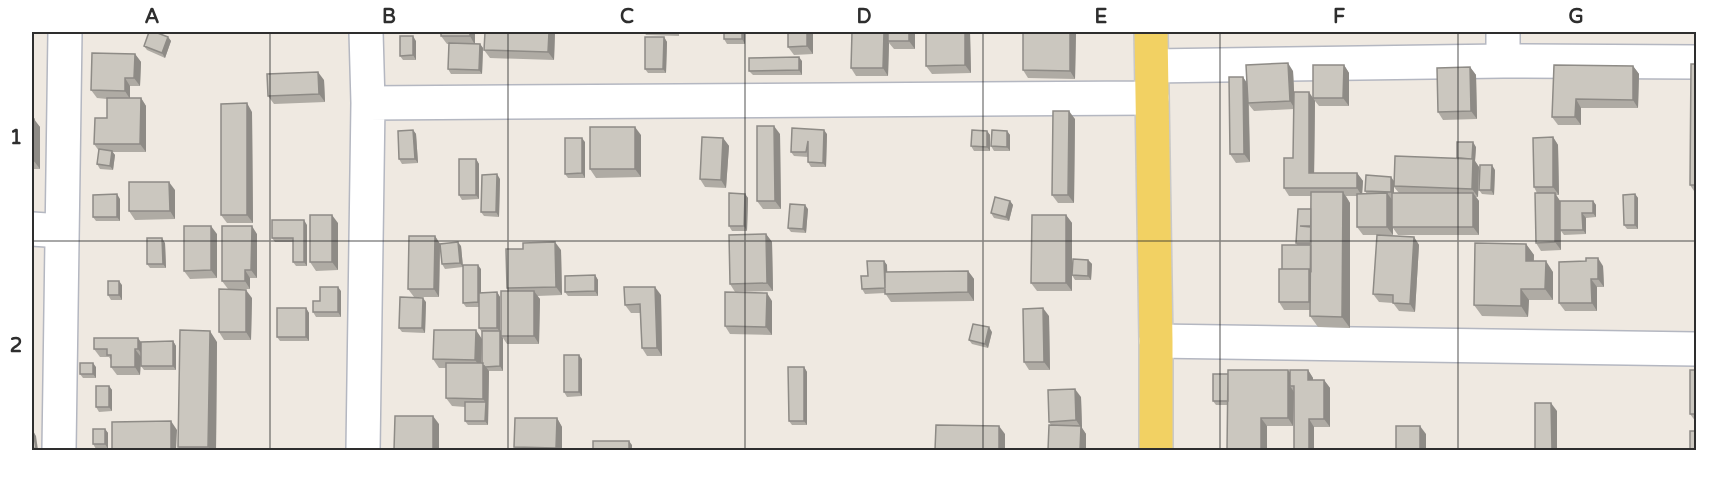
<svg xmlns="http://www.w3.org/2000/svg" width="1728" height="482" font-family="'Varela Round',sans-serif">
	<rect width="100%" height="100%" fill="#efe9e1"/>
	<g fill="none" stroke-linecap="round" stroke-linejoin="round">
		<defs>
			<path id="minor" d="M1503,32V61
				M1152,66L1503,61L1696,62
				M368,103L1152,98
				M32,229L62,231
				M1156,341L1696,349
				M59,450L65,32
				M363,450L368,103L366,32"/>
			<path id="major" d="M1151,32L1156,341V450"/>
		</defs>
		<!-- minor casing -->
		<use href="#minor" stroke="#b4b7c1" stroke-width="36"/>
		<!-- major casing -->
		<use href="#major" stroke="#c9c9c9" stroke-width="36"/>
		<!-- minor -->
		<use href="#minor" stroke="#fff" stroke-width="33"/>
		<!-- major -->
		<use href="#major" stroke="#f2d163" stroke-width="33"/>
	</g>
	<!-- wall -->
	<path fill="#afaba4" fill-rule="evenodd" d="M475,32V44H480L483,48L482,74H451L448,69L449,44H447L441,36Z
		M485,32H555L554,60L490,58L484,50Z
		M644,32H679V36L646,35Z
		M745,32V44H727L724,39Z
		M813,32V54L794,55L788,47Z
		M852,32H915V49H894L889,43L888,76H856L851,68Z
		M970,32L971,73L932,74L926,66Z
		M1076,32L1075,79L1028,78L1023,70Z
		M168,37L171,41L165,58L147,50L144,46Z
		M664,37L667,42L666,73H648L645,69Z
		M416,41V60H403L400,56Z
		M135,54L141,62L140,86H130V98H141L146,106V152H112L115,155L113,170L100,169L97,164L99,151L94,144L107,118V99L97,98L91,90Z
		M802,61V75H753L749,71Z
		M1696,64V194L1690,185Z
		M1344,65L1349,73V106H1319L1315,101L1314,173H1357L1363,181L1362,194H1367L1365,191L1457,158L1476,147L1475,161L1479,167L1478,197H1476L1479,201V235H1398L1393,228V235H1363L1357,227V196H1346L1350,203V328L1318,327L1310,316V310H1284L1279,302L1282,269L1297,245L1296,243L1311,209V196H1289L1284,188L1293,158L1294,109L1254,111L1249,105L1250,162L1236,163L1230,154L1243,77L1247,83L1293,71L1294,92L1313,98ZM1394,187L1399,193H1394Z
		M1554,65L1633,66L1639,74L1638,108H1581V125H1558L1552,117Z
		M1470,67L1476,75L1477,119L1443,120L1438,112Z
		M324,80L325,102L274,104L268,96Z
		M252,112L253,223H227L221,215Z
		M32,119L40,127V169H32Z
		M1075,119L1074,203H1058L1052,195Z
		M413,130L416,134L418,163L402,164L399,159Z
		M987,131L990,135V151H974L971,146Z
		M1007,131L1010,135V151H994L991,146Z
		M780,134L781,209H763L757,201Z
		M827,134L826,167H811L808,162V157L794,156L791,152Z
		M641,135V177L596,178L590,169Z
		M1553,137L1558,145L1559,195H1556L1560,201H1593L1596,205V217L1586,218V234L1564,235L1561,231V250L1541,251L1536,243L1537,193L1534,187Z
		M723,138L729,146L726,188L705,187L700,179Z
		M585,142V178H568L565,174Z
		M476,159L479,164V199L462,200L459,195Z
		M1495,170L1494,195L1482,194L1479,190Z
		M500,179L499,217L484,216L481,212Z
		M175,190V219L135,220L129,211Z
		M745,194L748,198L747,231H732L729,226Z
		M1635,194L1638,198V229H1627L1624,225Z
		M120,199V221H96L93,217Z
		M1010,201L1013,205L1009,221L994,218L991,213Z
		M808,209L806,233L791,232L788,228Z
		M1066,215L1072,223V291H1037L1031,283Z
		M338,223V270L316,271L310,262Z
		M307,225V266H296L293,262V242H275L272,238Z
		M217,234V278L190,279L184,271Z
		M257,234V278H250V289H228L222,281Z
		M766,234L772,242L773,291L735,292L730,284Z
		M435,236L440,244L461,246L463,267L445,269L442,264L440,245L439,297H414L408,289Z
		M1414,237L1419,245L1415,312L1399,311L1393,303L1379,302L1373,294Z
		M165,243L166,268H150L147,264Z
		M1526,244L1534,255V261L1553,272V300H1529L1528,317L1482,316L1474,305Z
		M561,250L562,295L537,296L540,299L539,344H507L503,338V371H489L488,425H468L465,421V407L452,406L446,398V368H439L433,359L482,339L481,363H482V332L479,328V307H466L463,303L481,269V293L497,292L500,297V331L501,332L508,291L507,288Z
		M1088,260L1092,264L1091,280H1075L1072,275Z
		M884,261L887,265V272L968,271L974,279V301L891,302L885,293L865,294L862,289L868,276Z
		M1603,266L1604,287H1597V311H1565L1559,303Z
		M595,275L598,280V296H568L565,292Z
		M122,285V300H111L108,295Z
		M341,291V317H316L313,312L320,301Z
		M661,295L662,356H647L642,348L640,313H631L625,305Z
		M252,298L251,340H224L219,332Z
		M772,301V335L730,334L725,326Z
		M426,302L425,333L402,332L399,328Z
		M306,308L309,313V341H280L277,337Z
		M1049,316L1050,370H1029L1024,362Z
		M992,332L988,348L972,344L969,340Z
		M173,341L176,346V370H144L141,366V357L140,375H117L111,367V360L109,357H100L94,349L141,342Z
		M217,342L216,450H181L178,447Z
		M582,359V396L567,397L564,392Z
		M96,367V378H83L80,374Z
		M804,367L807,372V425H792L789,421Z
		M1308,370L1313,378V380H1324L1330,388V427H1314V450L1294,392L1293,426H1267L1227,405H1216L1213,401L1290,373Z
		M1696,370V422L1690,414Z
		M109,386L112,390V411L99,412L96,407Z
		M1081,397L1082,428L1086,434V450H1048L1051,425L1049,422Z
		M557,418L562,427V450H516L514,447Z
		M105,429L108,433V449H96L93,444Z"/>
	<!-- shaded-wall -->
	<path fill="#8e8b86" d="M470,32H475V45L470,36Z
		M549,32H555L554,60L548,52Z
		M742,32H745V44L742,39Z
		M807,32H813V54L807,46Z
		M884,32H889L888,41L889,43L888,76L883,68Z
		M909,32H915V49L909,41Z
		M965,32H970L971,73L965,65Z
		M1070,32H1076L1075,79L1070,71Z
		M413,36L416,41V60L413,55Z
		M168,37L171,41L165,58L162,53Z
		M664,37L667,42L666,73L663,69Z
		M480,44L483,48L482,74L479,70Z
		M135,54L141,62L140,86L134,78Z
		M799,57L802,61V75L799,70Z
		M1288,63L1293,71L1295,109L1290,101Z
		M1344,65L1349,73V106L1343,98Z
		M1633,66L1639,74L1638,108L1633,100Z
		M1470,67L1476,75L1477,119L1471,111Z
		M318,72L324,80L325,102L319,94Z
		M1243,77L1248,85L1250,162L1244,154Z
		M125,78L130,86V99L125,91Z
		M1309,92L1315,101L1314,181L1309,173Z
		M141,98L146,106V152L140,144Z
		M1576,99L1581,108V125L1575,117Z
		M247,103L252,112L253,223L247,215Z
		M1069,111L1075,119L1074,203L1068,195Z
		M34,119L40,127V169L34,161Z
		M774,126L780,134L781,209L775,201Z
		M635,127L641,135V177L635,169Z
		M413,130L416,134L418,163L415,159Z
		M824,130L827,134L826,167L823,163Z
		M987,131L990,135V151L987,147Z
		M1007,131L1010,135V151L1007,147Z
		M1553,137L1558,145L1559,195L1553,187Z
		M582,138L585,142V178L582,173Z
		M723,138L729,146L726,188L721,180Z
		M1473,142L1476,147L1475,161L1479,167L1478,197L1472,189Z
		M112,151L115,155L113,170L110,166Z
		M476,159L479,164V199L476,195Z
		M1492,165L1495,170L1494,195L1491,190Z
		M1357,173L1363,181L1362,196L1357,188Z
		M497,174L500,179L499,217L496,212Z
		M1391,177L1394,181V196L1391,192Z
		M169,182L175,190V219L170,211Z
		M1343,192L1350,203V328L1342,317Z
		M1387,193L1393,201V235L1387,227Z
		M1473,193L1479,201V235L1473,227Z
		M1555,193L1560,201L1561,250L1555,242Z
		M117,194L120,199V221L117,217Z
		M745,194L748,198L747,231L744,226Z
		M1635,194L1638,198V229L1635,225Z
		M1010,201L1013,205L1009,221L1006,217Z
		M1593,201L1596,205V217L1593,213Z
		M805,205L808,209L806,233L803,229Z
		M1582,213L1586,218V234L1583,230Z
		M332,215L338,223V270L332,262Z
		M1066,215L1072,223V291L1066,283Z
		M304,220L307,225V266L304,262Z
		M211,226L217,234V278L211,270Z
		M252,226L257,234V278L251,270Z
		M766,234L772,242L773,291L767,283Z
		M435,236L440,244L439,297L434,289Z
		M1414,237L1419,245L1415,312L1410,304Z
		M162,238L165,243L166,268L163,264Z
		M458,242L461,246L463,267L460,263Z
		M555,242L561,250L562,295L556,287Z
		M1526,244L1534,255L1533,272L1526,261Z
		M1598,258L1603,266L1604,287L1598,279Z
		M1088,260L1092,264L1091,280L1088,276Z
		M884,261L887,265L888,293L885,288Z
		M1546,261L1553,272V300L1545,289Z
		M478,265L481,269V307L478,302Z
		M1309,269L1315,277V310L1309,302Z
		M245,270L250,278V289L245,281Z
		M968,271L974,279V301L968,292Z
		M595,275L598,280V296L595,291Z
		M1591,279L1597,287V311L1592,303Z
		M119,281L122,285V300L119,295Z
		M338,287L341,291V317L338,312Z
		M655,287L661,295L662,356L657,348Z
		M1521,289L1529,300L1528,317L1521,306Z
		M246,290L252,298L251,340L246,332Z
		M534,291L540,299L539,344L534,336Z
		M497,292L500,297V332L497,328Z
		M767,293L772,301V335L766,327Z
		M423,298L426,302L425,333L422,328Z
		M306,308L309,313V341L306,337Z
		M1043,308L1049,316L1050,370L1044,362Z
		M989,327L992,332L988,348L985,344Z
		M476,330L482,339L481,368L475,360Z
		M210,331L217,342L216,450H211L208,447Z
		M500,331L503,335L501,336L503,338V371L500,366Z
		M138,338L144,346V357L138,349Z
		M173,341L176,346V370L173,366Z
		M135,349L141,357L140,375L135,367Z
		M579,355L582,359V396L579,392Z
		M93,363L96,367V378L93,374Z
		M483,363L489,371L488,425L485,421L486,403L483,399Z
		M804,367L807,372V425L804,421Z
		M1288,370L1294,378L1290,386L1294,392L1293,426L1288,418Z
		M1308,370L1313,378V389L1308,380Z
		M1324,380L1330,388V427L1324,419Z
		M109,386L112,390V411L109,407Z
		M1075,389L1081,397L1082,428L1086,434V450H1080V426L1076,420Z
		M1551,403L1557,411V450H1552Z
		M433,416L439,424V450H433Z
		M557,418L562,427V450H558L556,448Z
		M1261,418L1267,426V450H1261Z
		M1309,419L1314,427V450H1309Z
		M171,421L177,430L176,450H171Z
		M999,426L1005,434V450H999Z
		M1420,426L1426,434V450H1420Z
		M105,429L108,433V449L105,444Z
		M33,431L36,436L38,450H37L36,448Z
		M629,441L632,445V450H629Z"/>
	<!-- building -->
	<path fill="#cbc7bf" stroke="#8e8b86" stroke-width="1.5" d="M149,32H155L168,37L162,53L144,46Z
		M441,32H470V36H441Z
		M485,32H549L548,52L484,50Z
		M724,32H742V39H724Z
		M788,32H807V46L788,47Z
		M852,32H884L883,68H851Z
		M888,32H909V41H888Z
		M926,32H965V65L926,66Z
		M1023,32H1070V71L1023,70Z
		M400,36H413V55L400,56Z
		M645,37H664L663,69H645Z
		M449,43L480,44L479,70L448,69Z
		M92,53L135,54L134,78H125V91L91,90Z
		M799,57V70L749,71V58Z
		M1288,63L1290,101L1248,103L1246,65Z
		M1691,64H1696V185H1690Z
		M1313,65H1344L1343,98H1313Z
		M1554,65L1633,66V100L1576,99L1575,117H1552Z
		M1470,67L1471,111L1438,112L1437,68Z
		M318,72L319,94L268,96L267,74Z
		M1229,77H1243L1244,154H1230Z
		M1294,92H1309V173H1357V188H1284V158H1293Z
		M107,98H141L140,144H94L95,118H107Z
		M247,103V215H221V104Z
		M1053,111H1069L1068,195H1052Z
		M32,119H34V161H32Z
		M757,126H774L775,201H757Z
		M590,127H635V169H590Z
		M792,128L824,130L823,163L808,162V141L806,152H791Z
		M413,130L415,159H399L398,131Z
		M972,130L987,131V147L971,146Z
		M992,130L1007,131V147L991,146Z
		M702,137L723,138L721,180L700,179Z
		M1553,137V187H1534L1533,138Z
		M565,138H582V173L565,174Z
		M1457,142H1473L1472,159L1457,158Z
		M99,149L112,151L110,166L97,164Z
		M1395,156L1473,159L1472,189L1394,186Z
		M459,159H476V195H459Z
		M1480,165H1492L1491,190H1479Z
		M497,174L496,212H481L482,175Z
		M1366,175L1391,177V192L1365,191Z
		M129,182H169L170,211H129Z
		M1311,192H1343L1342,317L1310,316Z
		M729,193L745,194L744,226H729Z
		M1387,193V227H1357V194Z
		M1392,193H1473V227H1392Z
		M1535,193H1555V242L1536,243Z
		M117,194V217H93V195Z
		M1635,194V225H1624L1623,195Z
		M995,197L1010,201L1006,217L991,213Z
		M1560,201H1593V213H1582L1583,230H1560Z
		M790,204L805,205L803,229L788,228Z
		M1298,209H1311V226H1300L1311,227V243H1296Z
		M310,215H332V262H310Z
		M1032,215H1066V283H1031Z
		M272,220H304V262H293V238H272Z
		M184,226H211V270L184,271Z
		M222,226H252L251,270H245V281H222Z
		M766,234L767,283L730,284L729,235Z
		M1377,235L1414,237L1410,304L1393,303V295L1373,294Z
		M409,236H435L434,289H408Z
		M147,238H162L163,264H147Z
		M458,242L460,263L442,264L440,244Z
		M555,242L556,287L507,288L506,249H523V243Z
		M1475,243L1526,244V261H1546L1545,289H1521V306L1474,305Z
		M1282,245H1311V271L1309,269H1282Z
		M1586,258H1598V279H1591L1592,303H1559V262L1586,261Z
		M1073,259L1088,260V276L1072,275Z
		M867,261H884L885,288L862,289L861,276H868Z
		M463,265H478V302L463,303Z
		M1279,269H1309V302H1279Z
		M968,271V292L885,294V272Z
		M595,275V291L565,292V276Z
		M108,281H119V295H108Z
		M320,287H338V312H313V301H320Z
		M624,287H655L657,348H642L640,304L625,305Z
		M219,289L246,290V332H219Z
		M501,291H534V336H501Z
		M497,292V328H479V293Z
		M725,292L767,293L766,327L725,326Z
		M400,297L423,298L422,328H399Z
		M277,308H306V337H277Z
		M1043,308L1044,362H1024L1023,309Z
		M973,324L989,327L985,344L969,340Z
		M180,330L210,331L208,447H178Z
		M434,330H476L475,360L433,359Z
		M482,331H500V366L485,367L482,363Z
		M94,338H138V349H135V367H111V355H107V349H94Z
		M173,341V366H141V342Z
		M564,355H579V392H564Z
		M80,363H93V374H80Z
		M446,363H483V399L446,398Z
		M788,367H804V421H789Z
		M1228,370H1288V418H1261V450H1227Z
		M1290,370H1308V380H1324V419H1309V450H1294V386H1290Z
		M1690,370H1696V414H1690Z
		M1213,374H1228V401H1213Z
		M96,386H109V407H96Z
		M1075,389L1076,420L1049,422L1048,390Z
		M465,402H486L485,421H465Z
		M1535,403H1551L1552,450H1535Z
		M395,416H433V450H394Z
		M515,418H557L556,448L514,447Z
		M171,421V450H112V422Z
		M936,425L999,426V450H935Z
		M1049,425L1081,426L1080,450H1048Z
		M1396,426H1420V450H1396Z
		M93,429H105V444H93Z
		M32,431H33L36,448L32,449Z
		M1690,431H1696V450H1690Z
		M593,441H629V450H593Z"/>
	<!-- grid -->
	<path fill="none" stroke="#2e2e2e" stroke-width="1.5" stroke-opacity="0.55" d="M270,32V450M508,32V450M745,32V450M983,32V450M1220,32V450M1458,32V450M32,241H1696"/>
	<!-- border -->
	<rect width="1728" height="482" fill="none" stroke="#ffffff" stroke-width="66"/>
	<rect x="33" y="33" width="1662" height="416" fill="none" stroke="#2e2e2e" stroke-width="2"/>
	<g font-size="20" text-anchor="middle" font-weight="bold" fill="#2e2e2e">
		<text x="152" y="23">A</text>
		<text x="389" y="23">B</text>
		<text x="627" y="23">C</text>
		<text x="864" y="23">D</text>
		<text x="1101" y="23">E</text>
		<text x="1339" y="23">F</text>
		<text x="1576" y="23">G</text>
		<text x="16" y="144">1</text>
		<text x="16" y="352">2</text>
	</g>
</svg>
